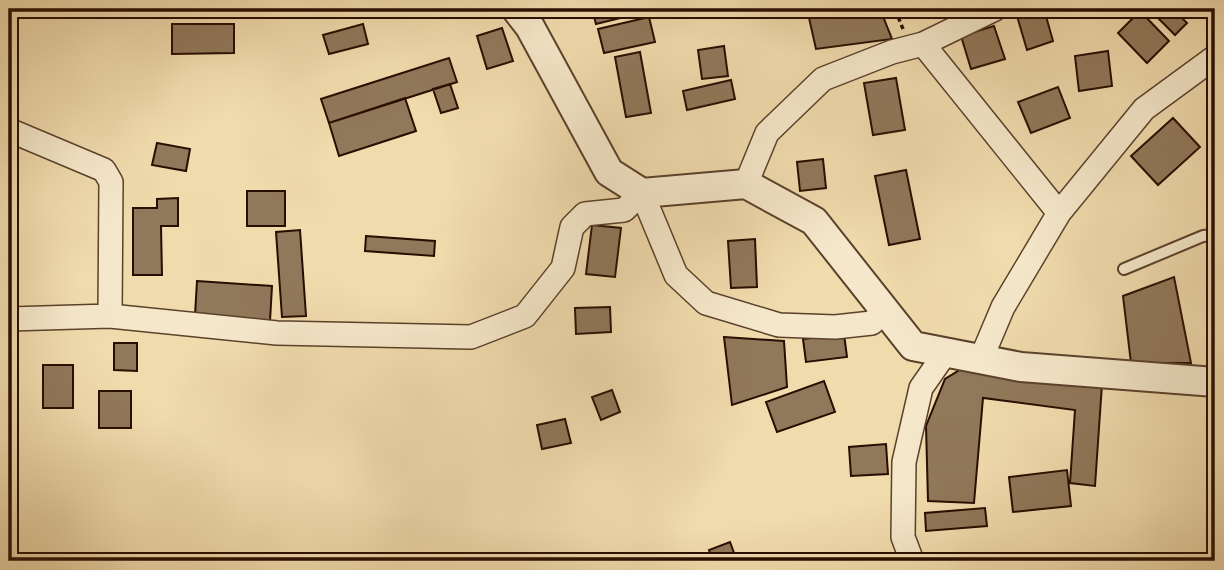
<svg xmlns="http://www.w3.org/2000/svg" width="1224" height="570" font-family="'EB Garamond',serif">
	<rect width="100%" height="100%" fill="#f0dbad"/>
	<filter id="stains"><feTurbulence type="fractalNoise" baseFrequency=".00286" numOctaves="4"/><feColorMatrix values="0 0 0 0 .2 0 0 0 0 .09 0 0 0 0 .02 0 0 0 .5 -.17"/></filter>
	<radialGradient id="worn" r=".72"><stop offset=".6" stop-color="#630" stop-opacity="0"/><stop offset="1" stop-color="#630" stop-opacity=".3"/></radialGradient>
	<!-- building -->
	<path fill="#90785a" stroke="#290d00" stroke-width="2" d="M592,9H652L653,10L596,24Z
		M807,9H880L892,39L816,49Z
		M1044,9L1053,41L1027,50L1017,16Z
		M1149,9H1173L1187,23L1175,35Z
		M1140,11L1169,41L1147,63L1118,33Z
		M649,17L655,42L604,53L598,29Z
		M172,24H234V53L172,54Z
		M363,24L368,44L329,54L323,35Z
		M994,26L1005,59L971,69L961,36Z
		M502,28L513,61L487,69L477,36Z
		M724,46L728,76L702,79L698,50Z
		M1108,51L1112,86L1079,91L1075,56Z
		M640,52L651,113L626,117L615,57Z
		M449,58L457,82L329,123L321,99Z
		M896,78L905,130L873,135L864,83Z
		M731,80L735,99L687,110L683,91Z
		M450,84L458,108L441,113L433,89Z
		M1058,87L1070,118L1031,133L1018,102Z
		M405,98L416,131L339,156L329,123Z
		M1173,118L1200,147L1158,185L1131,156Z
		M157,143L190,149L186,171L152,165Z
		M823,159L826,188L800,191L797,162Z
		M906,170L920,239L889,245L875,176Z
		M247,191H285V226H247Z
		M178,198V226H161L162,275H133V208H157V199Z
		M592,225L621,228L615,277L586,274Z
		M300,230L306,316L282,317L276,232Z
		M366,236L435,241L434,256L365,251Z
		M755,239L757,287L731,288L728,241Z
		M1174,277L1191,363H1131L1123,296Z
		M197,281L272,286L270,321L195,315Z
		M610,307L611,332L576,334L575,308Z
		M844,334L847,357L806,362L803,339Z
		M724,337L784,341L787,387L732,405Z
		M114,343H137V371L114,370Z
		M43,365H73V408H43Z
		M966,366L1102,384L1095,486L1070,483L1075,410L983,398L974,503L928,501L926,426L945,379Z
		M824,381L835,412L777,432L766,402Z
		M612,390L620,412L601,420L592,397Z
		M99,391H131V428H99Z
		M565,419L571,443L542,449L537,425Z
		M886,444L888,474L851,476L849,447Z
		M1067,470L1071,506L1013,512L1009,477Z
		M985,508L987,526L926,531L925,513Z
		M730,542L737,561H713L709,550Z"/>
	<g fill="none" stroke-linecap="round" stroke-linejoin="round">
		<defs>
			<path id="service" d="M1124,269L1203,236L1215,235"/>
			<path id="minor" d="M923,44L1059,213
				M9,130L104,170L111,182L110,316
				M746,184L767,133L823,79L892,52L923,44L995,9
				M9,319L110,316L277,333L471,337L525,316L563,268L572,227L585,214L624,210L642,193L676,275L706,303L779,325L835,327L872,323L885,309
				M981,359L1003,307L1059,213L1144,109L1215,57
				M912,561L903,537L904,462L921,388L946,352"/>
			<path id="tertiary" d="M516,9L530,27L609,172L642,193L746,184L814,221L913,346L1021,367L1215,382"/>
		</defs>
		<!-- service casing -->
		<use href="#service" stroke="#5b402b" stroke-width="14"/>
		<!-- minor casing -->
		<use href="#minor" stroke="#5b402b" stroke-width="26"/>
		<!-- tertiary casing -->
		<use href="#tertiary" stroke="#5b402b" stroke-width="32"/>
		<!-- path -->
		<path stroke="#290d00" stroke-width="3.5" stroke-dasharray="5 3.5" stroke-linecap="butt" d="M895,9L903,29"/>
		<!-- service -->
		<use href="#service" stroke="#f5e8ca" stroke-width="10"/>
		<!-- minor -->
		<use href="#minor" stroke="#f5e8ca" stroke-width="23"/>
		<!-- tertiary -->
		<use href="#tertiary" stroke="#f5e8ca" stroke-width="28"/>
	</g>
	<!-- margin -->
	<rect width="1224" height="570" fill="none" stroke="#f0dbad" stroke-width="35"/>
	<rect x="10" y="10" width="1203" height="549" fill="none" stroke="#290d00" stroke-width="3.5"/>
	<rect x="18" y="18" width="1189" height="535" fill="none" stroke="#290d00" stroke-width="2"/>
	<rect width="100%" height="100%" filter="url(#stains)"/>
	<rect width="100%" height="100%" fill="url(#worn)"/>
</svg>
